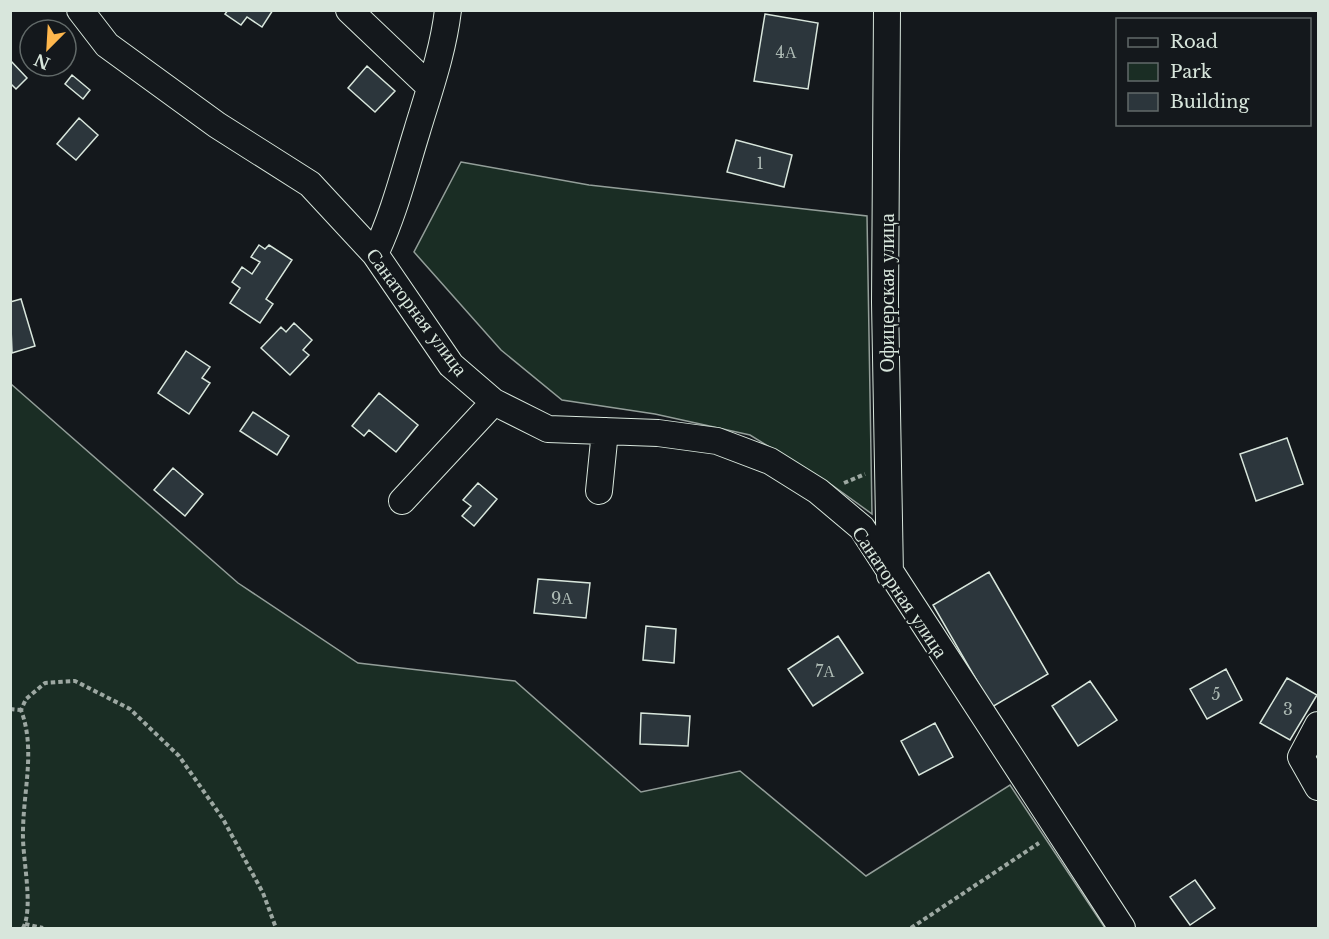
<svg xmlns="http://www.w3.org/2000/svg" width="1329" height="939" font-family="'Libre Baskerville',serif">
	<rect width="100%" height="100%" fill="#14181c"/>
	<!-- green -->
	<path fill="#1a2d24" stroke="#939e99" stroke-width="1.5" d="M461,162L589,185L867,216L872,514L832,485L750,435L655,414L562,400L501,350L414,252Z
		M11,384L238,583L358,663L515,681L641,792L740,771L866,876L1010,785L1105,928H11Z"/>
	<!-- building -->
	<path fill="#2c363c" stroke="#d8e6dc" stroke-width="1.5" d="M228,10H273L262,27L247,17L241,25L225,14Z
		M765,14L818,23L808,89L754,81Z
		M10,60L27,78L16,89L10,83Z
		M367,66L395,91L375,112L348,88Z
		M72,75L90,90L83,99L65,84Z
		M79,118L98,135L76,160L57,144Z
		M736,140L792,155L784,187L727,172Z
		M259,245L265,249L269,245L292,260L266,299L273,304L260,323L230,303L240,288L232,282L242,267L252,274L260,262L251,257Z
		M21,299L35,346L12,353L10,302Z
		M294,323L312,340L303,350L309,355L290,375L261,348L281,327L286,332Z
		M186,351L210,367L202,378L210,383L189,414L158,393Z
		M379,393L418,425L396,452L369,430L364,436L352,426Z
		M253,412L289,436L277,455L240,431Z
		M1287,438L1303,484L1256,501L1240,454Z
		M173,468L203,494L185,516L154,490Z
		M478,483L497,499L474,526L462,516L471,506L463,500Z
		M989,572L1048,674L992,707L933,605Z
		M538,579L590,583L586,618L534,613Z
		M646,626L676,629L674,663L643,660Z
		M838,636L863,673L813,706L788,669Z
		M1226,669L1242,700L1207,719L1190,689Z
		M1287,678L1317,695L1290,740L1260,723Z
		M1090,681L1117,720L1078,746L1052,706Z
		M641,713L690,716L688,746L640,744Z
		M935,723L953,757L919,775L901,741Z
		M1195,880L1215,908L1190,925L1170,897Z"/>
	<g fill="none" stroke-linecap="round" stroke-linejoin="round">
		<defs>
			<path id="minor" d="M80,10L107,45L217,125L310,184L375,254L451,365L494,402L548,429L658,433L717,441L770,461L818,491L862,528L1122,928
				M349,10L430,87
				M887,10L885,302L890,575
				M375,254C394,214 404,173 417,131C429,91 443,52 448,10
				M599,491L605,431
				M402,501L494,402
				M1318,725L1301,757L1318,787"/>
		</defs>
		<!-- minor casing -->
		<use href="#minor" stroke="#d8e6dc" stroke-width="28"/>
		<!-- path -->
		<path stroke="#9da8a2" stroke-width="4" stroke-dasharray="4.5 3" stroke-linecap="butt" d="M844,483L865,474
			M10,709L21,710
			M25,924L43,928
			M23,928C34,908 22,856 23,833C23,791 36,750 21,710L26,699L45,683L75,681L130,709L179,756L223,819L263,893L276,928
			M911,928L1039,843"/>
		<!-- minor -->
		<use href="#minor" stroke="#14181c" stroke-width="26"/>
	</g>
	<g text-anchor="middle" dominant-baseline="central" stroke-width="4.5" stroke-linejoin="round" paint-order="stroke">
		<!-- number labels -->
		<g font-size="16" fill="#adbab4">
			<text x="786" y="52">4А</text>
			<text x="760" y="163">1</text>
			<text x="562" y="598">9А</text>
			<text x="825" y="671">7А</text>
			<text x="1216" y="694">5</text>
			<text x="1288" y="709">3</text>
		</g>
		<!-- street labels -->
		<g font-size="20" fill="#d8e6dc" stroke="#14181c">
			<text transform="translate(887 293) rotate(-90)">Офицерская улица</text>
			<text transform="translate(417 312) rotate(53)">Санаторная улица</text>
			<text transform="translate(900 592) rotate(56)">Санаторная улица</text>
		</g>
	</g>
	<!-- border -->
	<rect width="1329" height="939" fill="none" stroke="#d8e6dc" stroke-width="24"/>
	<!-- legend -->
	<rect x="1116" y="18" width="195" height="108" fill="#14181c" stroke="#626a69" stroke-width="1.5"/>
	<rect x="1128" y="38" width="30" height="9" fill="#14181c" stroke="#626a69" stroke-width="1.5"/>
	<text x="1170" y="48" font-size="18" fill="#d8e6dc">Road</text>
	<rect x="1128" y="63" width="30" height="18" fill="#1a2d24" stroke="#626a69" stroke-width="1.5"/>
	<text x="1170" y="78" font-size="18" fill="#d8e6dc">Park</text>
	<rect x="1128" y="93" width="30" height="18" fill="#2c363c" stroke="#626a69" stroke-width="1.5"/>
	<text x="1170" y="108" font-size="18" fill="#d8e6dc">Building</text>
	<!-- north arrow -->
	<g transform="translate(48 48) rotate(204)"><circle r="28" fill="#14181c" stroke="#626a69" stroke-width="1.5"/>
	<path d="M0-4.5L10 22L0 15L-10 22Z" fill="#ffb74d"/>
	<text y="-9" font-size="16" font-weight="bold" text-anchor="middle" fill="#d8e6dc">N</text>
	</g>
</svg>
